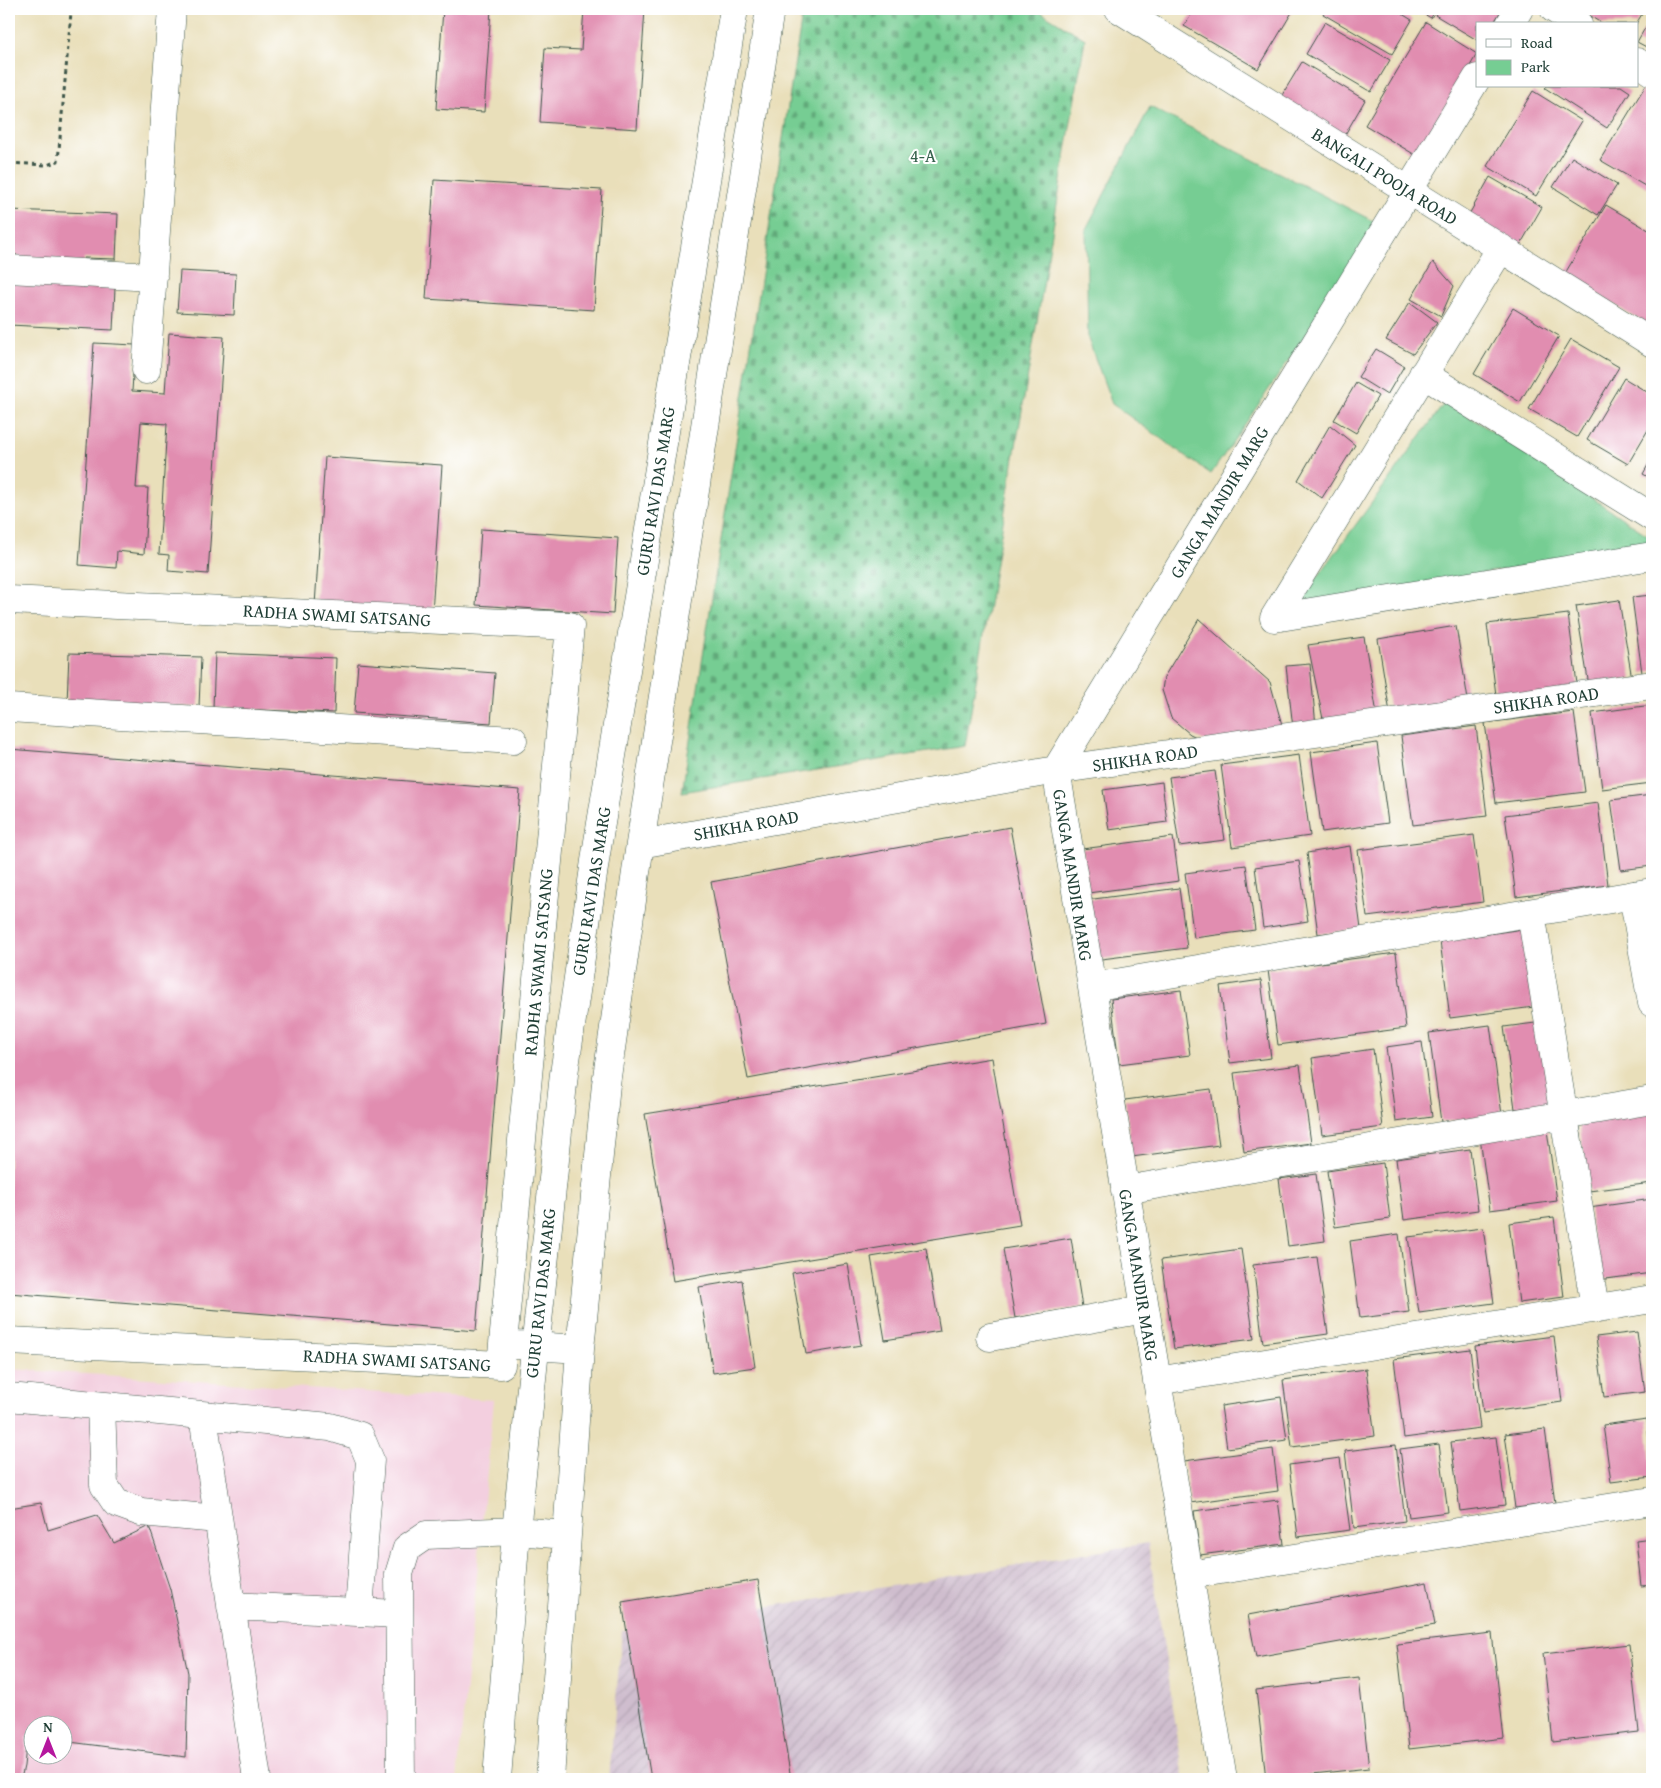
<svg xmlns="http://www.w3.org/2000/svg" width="1661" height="1788" font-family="'Gentium Book Plus',serif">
	<defs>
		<pattern id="industrial-furrows" width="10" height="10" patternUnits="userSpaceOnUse" patternTransform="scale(1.25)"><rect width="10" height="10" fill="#cfbdce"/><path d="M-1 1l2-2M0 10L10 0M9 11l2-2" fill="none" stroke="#b1a3b2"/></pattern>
		<pattern id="cemetery-stones" width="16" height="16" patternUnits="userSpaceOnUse" patternTransform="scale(1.25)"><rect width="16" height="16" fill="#76cd93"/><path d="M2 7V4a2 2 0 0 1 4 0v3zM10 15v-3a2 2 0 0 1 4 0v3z" fill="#60a879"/></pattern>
	</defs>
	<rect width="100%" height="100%" fill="#fff"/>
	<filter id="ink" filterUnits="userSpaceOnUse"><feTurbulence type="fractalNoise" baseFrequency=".02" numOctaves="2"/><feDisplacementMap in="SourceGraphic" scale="10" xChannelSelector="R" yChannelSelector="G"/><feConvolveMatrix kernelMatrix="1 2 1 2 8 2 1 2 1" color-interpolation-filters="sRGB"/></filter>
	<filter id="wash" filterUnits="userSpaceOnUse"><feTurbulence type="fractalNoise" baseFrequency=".0096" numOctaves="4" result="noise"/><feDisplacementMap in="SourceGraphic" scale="20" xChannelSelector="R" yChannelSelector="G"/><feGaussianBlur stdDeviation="1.12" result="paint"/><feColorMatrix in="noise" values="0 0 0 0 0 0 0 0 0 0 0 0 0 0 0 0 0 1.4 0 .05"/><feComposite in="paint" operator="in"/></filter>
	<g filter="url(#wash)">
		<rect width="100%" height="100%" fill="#e9dfba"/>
		<!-- built -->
		<path fill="#f3cfdf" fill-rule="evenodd" d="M9,1369L494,1400L457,1779H9ZM32,1726H62V1756H32Z"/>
		<!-- industrial -->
		<path fill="url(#industrial-furrows)" d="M1148,1543L1184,1779H609L622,1631Z"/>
		<!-- cemetery -->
		<path fill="url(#cemetery-stones)" stroke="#4a8564" d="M803,9H1036L1085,39L965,746L682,792Z"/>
		<!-- park -->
		<path fill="#76cd93" stroke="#4a8564" d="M1150,107L1381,225L1211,474L1112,404L1088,339L1086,229Z
			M1446,401L1652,538V545L1298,604Z"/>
		<g id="blocks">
			<!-- building -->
			<path fill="#e18db0" d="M443,9H491L484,112L436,109Z
				M584,9H645L637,129L540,122L545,48L581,50Z
				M1195,9H1294L1258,69L1184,26Z
				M1326,9H1394L1412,20L1392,54L1323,14Z
				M1415,9H1436L1431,18Z
				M1439,9H1502L1493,24H1477V40L1435,15Z
				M1578,9H1645L1636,24H1603Z
				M1652,16V50L1637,42Z
				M1325,22L1390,60L1371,92L1306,54Z
				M1426,22L1477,54L1417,156L1365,125Z
				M1302,62L1365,100L1343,138L1279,100Z
				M1647,83L1652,86V190L1600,160Z
				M1547,86H1621L1630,92L1607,128L1545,88Z
				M1533,91L1582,121L1536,196L1487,166Z
				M1572,157L1617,185L1598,215L1553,187Z
				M1490,177L1542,207L1519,247L1467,218Z
				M434,180L602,190L594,310L426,299Z
				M1606,205L1652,232V319L1648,325L1564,275Z
				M9,210L118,214L116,259L84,258L83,287L115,288L113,330L9,325V281L16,282L17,255L9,254Z
				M1433,262L1454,286L1441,316L1411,299Z
				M180,271L236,274L234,315L177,312Z
				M1410,302L1437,322L1413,354L1386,340Z
				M1513,308L1559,336L1520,402L1474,374Z
				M169,333L224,337L208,574L168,571L169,555L159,554L167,424L141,422L136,488H148L144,554L117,551L116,568L79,565L94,343L135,345L132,391L165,393Z
				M1571,339L1619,367L1577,437L1529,409Z
				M1376,349L1404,366L1387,395L1358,377Z
				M1624,378L1652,395V423L1628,464L1587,440Z
				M1356,383L1378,396L1356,433L1334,420Z
				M1330,425L1355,445L1322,498L1298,480Z
				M325,457L442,465L432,613L315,605Z
				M1652,458V479L1643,474Z
				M481,529L618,538L613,614L476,605Z
				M1652,595V671L1642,673L1632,597Z
				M1619,600L1632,679L1589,686L1576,606Z
				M1568,614L1578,692L1497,703L1487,624Z
				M1199,619L1270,682L1284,732L1205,741L1190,734L1171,718L1162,690L1164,677Z
				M1456,626L1468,700L1390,713L1378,639Z
				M1364,637L1377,714L1324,724L1308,645Z
				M69,653L201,657L199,707L67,703Z
				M215,653L336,658L334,713L213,708Z
				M358,663L495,673L491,723L354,713Z
				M1310,664L1316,726L1293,728L1286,666Z
				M1652,705V783L1602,789L1592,713Z
				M1574,712L1585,792L1496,803L1485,723Z
				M1476,726L1487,816L1413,825L1401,736Z
				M1377,743L1388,823L1322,832L1311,752Z
				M9,749L520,790L476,1331L9,1293Z
				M1299,755L1310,836L1232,847L1221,765Z
				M1215,771L1225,840L1179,846L1169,777Z
				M1162,782L1167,822L1109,830L1103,790Z
				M1652,795V866L1621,870L1611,800Z
				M1598,803L1608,885L1516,897L1505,815Z
				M1010,827L1046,1024L748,1079L711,882Z
				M1474,835L1483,902L1367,917L1358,850Z
				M1173,837L1179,881L1088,893L1082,849Z
				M1350,846L1361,929L1318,934L1307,853Z
				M1299,861L1308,921L1263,928L1255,867Z
				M1246,865L1255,930L1194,938L1185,873Z
				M1179,888L1187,948L1094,960L1086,900Z
				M1523,929L1534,1007L1450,1018L1440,941Z
				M1396,953L1406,1028L1278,1045L1268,970Z
				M1261,980L1271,1058L1230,1063L1220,986Z
				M1181,990L1190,1055L1119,1064L1111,999Z
				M1543,1022L1554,1104L1515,1109L1504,1027Z
				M1490,1025L1502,1115L1441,1122L1429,1033Z
				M1422,1042L1432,1117L1396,1122L1386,1047Z
				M1373,1049L1383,1127L1322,1135L1312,1058Z
				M992,1058L1020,1225L673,1281L645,1114Z
				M1300,1065L1311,1143L1244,1152L1234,1073Z
				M1211,1089L1219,1145L1132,1157L1125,1100Z
				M1652,1112V1183L1589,1191L1579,1122Z
				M1547,1130L1557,1201L1490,1210L1480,1138Z
				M1470,1149L1478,1210L1404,1220L1396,1159Z
				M1383,1163L1390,1219L1335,1227L1327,1171Z
				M1316,1174L1325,1241L1288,1246L1279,1179Z
				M1652,1199V1273L1598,1280L1589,1208Z
				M1554,1217L1564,1297L1519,1303L1509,1223Z
				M1483,1228L1494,1303L1419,1313L1408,1237Z
				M1399,1234L1409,1312L1360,1318L1350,1241Z
				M1071,1238L1082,1307L1015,1318L1003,1249Z
				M926,1248L940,1331L885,1340L871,1257Z
				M1241,1249L1254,1339L1174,1349L1161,1260Z
				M1317,1257L1328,1334L1263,1343L1253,1265Z
				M848,1264L861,1345L806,1354L792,1273Z
				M742,1280L755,1367L713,1373L699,1287Z
				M1637,1332L1645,1392L1604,1397L1596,1337Z
				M1554,1336L1562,1402L1483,1413L1475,1346Z
				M1470,1349L1480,1428L1404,1438L1394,1359Z
				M1366,1369L1375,1436L1292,1447L1283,1380Z
				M1281,1397L1287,1440L1227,1448L1221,1406Z
				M1647,1419L1652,1477L1611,1482L1603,1425Z
				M1545,1429L1555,1503L1515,1508L1505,1434Z
				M1496,1437L1505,1505L1460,1511L1451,1442Z
				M1439,1444L1448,1512L1409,1517L1400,1449Z
				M1396,1445L1405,1521L1354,1528L1345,1451Z
				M1273,1449L1278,1491L1190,1503L1184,1461Z
				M1340,1458L1350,1530L1298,1537L1289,1465Z
				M1278,1500L1284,1544L1200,1555L1194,1511Z
				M41,1503L48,1530L97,1515L114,1543L149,1526L170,1589L188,1673L186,1757L62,1741V1726H32V1737H27L24,1766L21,1779H9V1508Z
				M1652,1538V1585L1641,1586L1636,1540Z
				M758,1580L791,1779H651L622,1602Z
				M1427,1582L1435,1625L1256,1657L1248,1615Z
				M1492,1633L1504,1738L1409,1749L1397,1644Z
				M1629,1644L1639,1732L1553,1742L1543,1654Z
				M1359,1678L1369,1768L1266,1779L1256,1690Z"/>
		</g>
	</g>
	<g filter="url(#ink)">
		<use href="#blocks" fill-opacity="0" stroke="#3d5548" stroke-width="1"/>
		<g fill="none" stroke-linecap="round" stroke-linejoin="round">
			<defs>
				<path id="minor" d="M1119,9L1652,343
					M1554,9L1578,24
					M1510,24L1519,9
					M1637,62L1652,72
					M1501,248L1274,618L1652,556
					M9,269L153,277
					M146,370L172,9
					M1423,374L1652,517
					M9,600L570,626L501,1365L9,1341
					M9,708L513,740
					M640,844L1056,770L1652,685
					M1633,895L1652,1003
					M1531,913L1595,1308
					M1092,987L1652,892
					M1125,1190L1652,1100
					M990,1337L1145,1309
					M517,1345L580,1349
					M1157,1381L1652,1299
					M9,1397L330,1427L360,1436L370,1460L359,1611
					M101,1406L104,1485L116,1503L141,1512L218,1519
					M203,1416L257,1779
					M1189,1575L1652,1501
					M231,1606L399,1614
					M401,1779L399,1574L407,1548L426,1535L516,1531L567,1535
					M497,1779L516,1531L564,1074L596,854L734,9
					M550,1779L580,1349L606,1084L640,844L770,9
					M1223,1779L1056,770L1477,78"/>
			</defs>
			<!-- minor casing -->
			<use href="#minor" stroke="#3d5548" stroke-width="29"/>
			<!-- path -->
			<path stroke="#3d5548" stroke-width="3" stroke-dasharray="4 4" stroke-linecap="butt" d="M9,163L47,165L58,161L71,12L67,9"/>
			<!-- minor -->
			<use href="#minor" stroke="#fff" stroke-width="28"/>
		</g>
	</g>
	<g text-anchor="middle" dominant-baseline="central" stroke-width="4" stroke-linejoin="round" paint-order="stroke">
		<!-- park labels -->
		<g font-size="18" fill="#35614c" stroke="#fff">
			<text x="923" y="155">4-A</text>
		</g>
		<!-- street labels -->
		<g font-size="18" fill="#1f3d34" stroke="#fff">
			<text transform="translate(1385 176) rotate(32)">BANGALI POOJA ROAD</text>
			<text transform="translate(655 491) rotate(-81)">GURU RAVI DAS MARG</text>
			<text transform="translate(1219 502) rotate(-59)">GANGA MANDIR MARG</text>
			<text transform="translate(337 615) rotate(3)">RADHA SWAMI SATSANG</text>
			<text transform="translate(1546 700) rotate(-8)">SHIKHA ROAD</text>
			<text transform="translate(1145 758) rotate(-8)">SHIKHA ROAD</text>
			<text transform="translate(746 825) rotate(-10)">SHIKHA ROAD</text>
			<text transform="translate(1073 875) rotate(81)">GANGA MANDIR MARG</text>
			<text transform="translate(591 891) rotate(-81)">GURU RAVI DAS MARG</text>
			<text transform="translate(538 962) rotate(-85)">RADHA SWAMI SATSANG</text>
			<text transform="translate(1139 1275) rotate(81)">GANGA MANDIR MARG</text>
			<text transform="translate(540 1293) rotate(-84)">GURU RAVI DAS MARG</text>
			<text transform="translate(397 1360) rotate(3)">RADHA SWAMI SATSANG</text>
		</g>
	</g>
	<!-- margin -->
	<rect width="1661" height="1788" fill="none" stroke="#fff" stroke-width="30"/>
	<!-- legend -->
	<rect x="1476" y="22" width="162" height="65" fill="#ffffff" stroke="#a5b1ae"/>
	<rect x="1486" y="39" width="25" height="8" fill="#ffffff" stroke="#a5b1ae"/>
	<text x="1521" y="48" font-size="15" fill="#1f3d34">Road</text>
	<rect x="1486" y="60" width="25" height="15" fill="#76cd93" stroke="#a5b1ae"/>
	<text x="1521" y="72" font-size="15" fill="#1f3d34">Park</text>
	<!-- north arrow -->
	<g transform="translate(48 1740)"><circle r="24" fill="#ffffff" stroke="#a5b1ae"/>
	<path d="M0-4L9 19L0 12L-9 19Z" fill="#b5179e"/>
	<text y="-8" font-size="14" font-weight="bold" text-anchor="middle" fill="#1f3d34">N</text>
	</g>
</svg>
